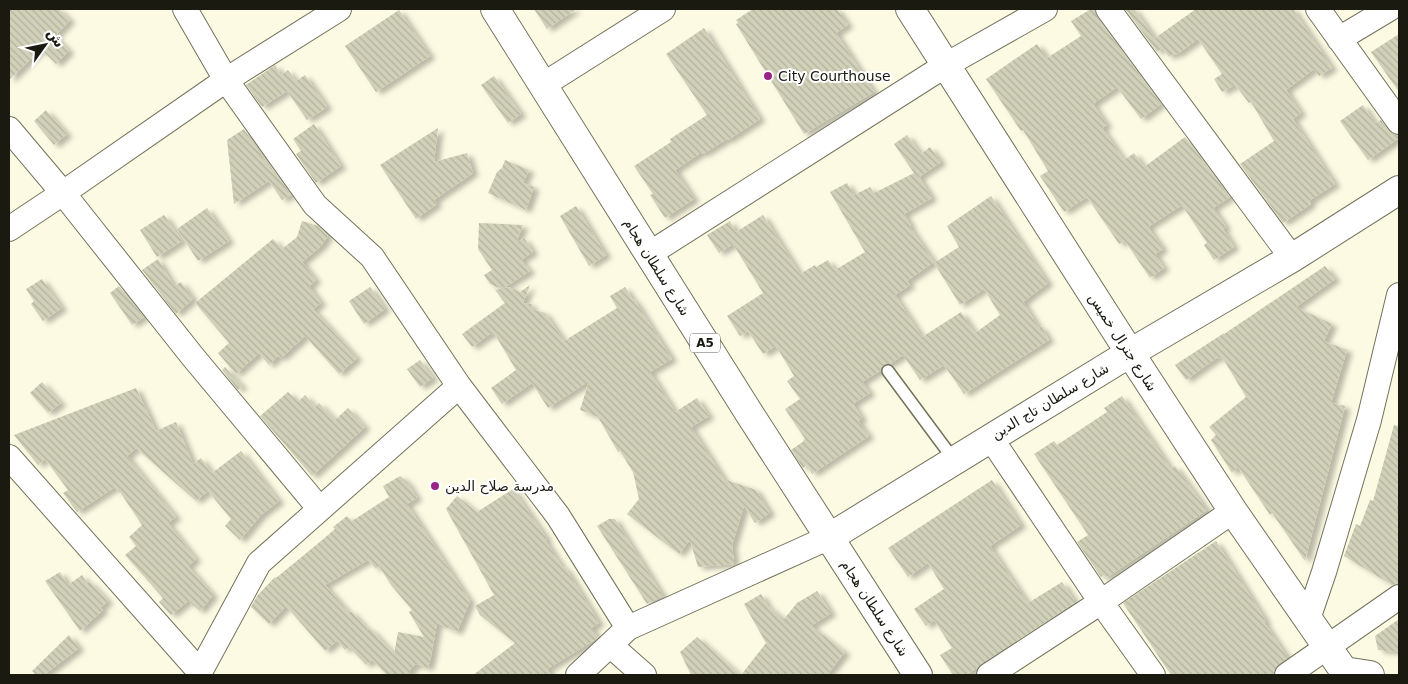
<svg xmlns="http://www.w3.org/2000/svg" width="1408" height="684" font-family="'DejaVu Sans','Noto Sans Arabic',sans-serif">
	<defs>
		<pattern id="building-back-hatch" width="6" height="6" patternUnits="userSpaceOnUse" patternTransform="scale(1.25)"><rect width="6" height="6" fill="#d1d0b8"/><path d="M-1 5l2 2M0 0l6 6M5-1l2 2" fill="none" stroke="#b3b29d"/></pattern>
		<filter id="shadow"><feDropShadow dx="5.5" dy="3" stdDeviation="2.5" flood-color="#0004"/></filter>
	</defs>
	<rect width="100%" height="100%" fill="#fcfae2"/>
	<!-- building -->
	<path fill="url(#building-back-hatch)" fill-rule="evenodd" filter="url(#shadow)" d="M9,9H59L70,20L55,36L69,51L56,64L41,49L9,80Z
		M534,9H576L547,29Z
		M753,9H837L848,25L836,33L874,92L804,134L736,24L738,23L736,20Z
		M1091,9H1095L1097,17L1161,104L1141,119L1117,87L1093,104L1107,125L1102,128L1124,160L1134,153L1144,167L1185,137L1230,197L1213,208L1226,227L1223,229L1234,247L1214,260L1204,245L1207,243L1182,205L1148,227L1163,249L1155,254L1164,268L1150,278L1125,241L1119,244L1087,197L1064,212L1040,176L1048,171L1023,130L1021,131L986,79L1037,44L1047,58L1081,36L1071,21Z
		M1125,9H1134L1162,48L1157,52Z
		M1196,9H1293L1332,68L1319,76L1314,69L1286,90L1301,113L1293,119L1335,184L1309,201L1311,204L1283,223L1240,164L1274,141L1251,102L1249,103L1235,85L1222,92L1214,79L1222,74L1198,39L1176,55L1175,53L1169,57L1155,38Z
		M399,10L430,56L376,92L345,46Z
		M704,28L760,119L728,140L727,139L703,154L702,152L675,170L694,199L665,218L650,195L653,194L634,166L671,142L670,139L707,115L666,54Z
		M1399,34L1398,61L1399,92L1371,52Z
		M275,65L281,75L288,70L296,81L305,75L327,107L307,120L287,91L262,107L246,85Z
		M494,76L521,114L508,123L481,85Z
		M1363,105L1375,123L1381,120L1388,130L1393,134L1399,136V138L1368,160L1340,121Z
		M46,110L67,134L54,145L34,121Z
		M314,124L341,166L316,183L296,154L301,151L293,139Z
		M438,128L434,162L467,153L473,173L434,200L437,204L416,219L380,165Z
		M244,129L271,171L273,169L291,195L282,200L269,181L234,204L227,140Z
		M907,135L921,154L930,147L941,162L919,177L932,198L904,214L911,226L910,227L934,262L907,281L910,285L895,295L922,337L961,312L975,333L1000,315L984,289L960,305L934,263L959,247L947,226L991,196L1048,283L1023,302L1039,328L1041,326L1049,340L964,394L944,365L920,380L903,355L890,364L884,365L881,370L862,382L870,393L853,404L862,418L858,421L869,436L812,474L807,465L803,468L791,450L804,441L803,440L805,439L785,409L800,399L787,381L794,376L776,346L763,354L748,331L740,336L727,316L763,293L733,244L719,253L707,235L730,221L736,232L763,215L800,274L815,265L816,267L828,260L835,270L865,252L830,192L847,183L854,195L870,187L874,193L914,173L894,144Z
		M505,160L529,170L523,183L534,187L526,210L488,193L497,172L502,168Z
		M576,206L606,255L589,266L560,216Z
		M207,208L229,241L198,261L177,229Z
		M164,215L182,241L157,257L140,230Z
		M302,221L318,226L328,236L321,246L302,262L316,280L309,286L321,303L313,309L357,358L339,374L305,336L281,358L278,356L269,365L259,353L236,374L218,353L229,343L195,303L273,239L282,249L297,237Z
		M479,223L523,225L516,243L524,238L533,252L521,260L530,271L502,289L490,284L484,275L492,270L478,249Z
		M158,259L174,286L181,282L193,299L176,314L142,270Z
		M1325,266L1335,279L1296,307L1332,324L1324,341L1347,350L1331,403L1345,406L1305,561L1272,513L1270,515L1238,467L1232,473L1211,440L1216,435L1209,427L1246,397L1222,357L1219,359L1218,357L1186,380L1175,365L1224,333V334Z
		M42,279L62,308L43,321L31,304L34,301L26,289Z
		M530,285L523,303L532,304L531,309L545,313L564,341L617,308L610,296L625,287L633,300L634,299L672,359L650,372L675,412L697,398L709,416L691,427L729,487L730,485L727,480L756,490L770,513L755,523L744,506L732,545L734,564L698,567L690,540L679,554L627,514L639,499L633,472L620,451L618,452L598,417L580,410L589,381L548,408L532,383L502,404L491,388L516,370L494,333L491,335L490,334L472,347L462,334L505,303L495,290L509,287L520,292Z
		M119,286L144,317L132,325L110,293Z
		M370,287L385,309L364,324L349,301Z
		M420,360L433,378L420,387L407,369Z
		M225,367L242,386L238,390L222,370Z
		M42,382L61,403L48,413L30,393Z
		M136,388L156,431L176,422L193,464L201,458L212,473L241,451L279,501L261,515L240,540L225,526L231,519L208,491L196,501L136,448L127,456L176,517L168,523L196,559L188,566L213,595L200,611L188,601L171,615L159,602L163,598L125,555L136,546L129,537L142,525L120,492L119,493L115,487L77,512L63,493L68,490L45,459L38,465L14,435Z
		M288,392L298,402L305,395L315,407L319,403L335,420L348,408L365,427L312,476L260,416Z
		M1122,396L1171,469L1175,466L1207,510L1106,578L1104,575L1101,577L1077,542L1088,535L1034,454L1054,441L1057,445L1107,412L1104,408Z
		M1394,425L1399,426V496L1396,510L1399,511V583L1392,585L1344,556L1356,524L1360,526L1370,500L1373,501Z
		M400,476L407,482L417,498L407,504L470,601L457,632L437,623L431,657L428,668L416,664L409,671L413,675H387L372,660L366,665L349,647L345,650L337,641L325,651L286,606L269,624L251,607L257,596L275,577L276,578L321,541L335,529L333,527L347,516L352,521L389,497L383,486ZM368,560L376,569L379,566L391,585L412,610L409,612L424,637L398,632L394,654L370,628L368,630L351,611L349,613L325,585Z
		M992,480L1021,525L990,546L1021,593L1028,603L1062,582L1074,600L1073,601L1074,603L966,675H953L940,655L952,648L934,620L926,626L914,609L944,589L928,563L908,577L888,548Z
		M513,489L547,539L545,540L563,568L565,567L590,608L599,623L591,628L598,638L547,669L551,675H473L515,643L480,615L475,606L494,595L446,509L457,496L477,512Z
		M609,519H615L663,596L647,604L597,526Z
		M1216,541L1266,621L1264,622L1288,658L1279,664L1274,673L1270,675H1171L1123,603Z
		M60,572L68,585L82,575L87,583L90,582L108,601L100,608L103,610L80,631L45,581Z
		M817,591L831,613L811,626L845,652L827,675H741L766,643L744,604L761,594L768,606L784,619L797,603Z
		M1399,619V652L1378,650L1375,636Z
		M69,635L79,648L44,675H36L32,671Z
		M697,637L740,675H691L680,652Z"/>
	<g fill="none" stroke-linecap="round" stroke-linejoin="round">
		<defs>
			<path id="lane" d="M888,371L954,460"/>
			<path id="street" d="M185,9L226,80L315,205L372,257L459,386L558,516L628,628
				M1108,9L1292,258
				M1318,9L1399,122
				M1339,39L1389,9
				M543,85L663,9
				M9,129L63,193L193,357L319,508
				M9,229L63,193L226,80L339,9
				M649,254L946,65L1045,9
				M990,437L1101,602L1153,675
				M9,457L200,672L199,675
				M1308,619L1324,572L1369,420L1399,295
				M610,645L644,675
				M200,672L259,563L459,386
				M578,675L628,628L830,537
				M989,675L1101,602L1233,511
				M1287,675L1399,597"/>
			<path id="secondary" d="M910,9L1130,353L1233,511L1344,671L1370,675
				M830,537L1130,353L1292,258L1399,190"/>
			<path id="highway" d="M495,9L749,413L918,675"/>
		</defs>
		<!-- lane casing -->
		<use href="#lane" stroke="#74725d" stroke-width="14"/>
		<!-- street casing -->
		<use href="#street" stroke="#74725d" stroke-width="26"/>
		<!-- secondary casing -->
		<use href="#secondary" stroke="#74725d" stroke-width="30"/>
		<!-- highway casing -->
		<use href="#highway" stroke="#74725d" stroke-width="30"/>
		<!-- lane -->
		<use href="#lane" stroke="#fff" stroke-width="11"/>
		<!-- street -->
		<use href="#street" stroke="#fff" stroke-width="24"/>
		<!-- secondary -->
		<use href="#secondary" stroke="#fff" stroke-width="28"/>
		<!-- highway -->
		<use href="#highway" stroke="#fff" stroke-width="28"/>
	</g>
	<!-- markers -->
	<g fill="#962583" stroke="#fff" stroke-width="2">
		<circle cx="768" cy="76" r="5"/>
		<circle cx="435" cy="486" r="5"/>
	</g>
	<g text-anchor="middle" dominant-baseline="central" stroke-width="4" stroke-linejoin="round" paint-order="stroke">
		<!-- shield labels -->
		<rect fill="#fff" stroke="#5f5f58" stroke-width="1" x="690" y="333.5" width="30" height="19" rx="4"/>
		<g font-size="12" font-weight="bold" fill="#1b1a11">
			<text x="705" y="343">A5</text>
		</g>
		<!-- poi labels -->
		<g font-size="14" fill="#1b1a11" stroke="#fff" text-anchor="start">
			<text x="778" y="76">City Courthouse</text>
			<text x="445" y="486">مدرسة صلاح الدين</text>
		</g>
		<!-- street labels -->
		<g font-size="14" fill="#1b1a11" stroke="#fff">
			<text transform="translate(657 267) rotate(58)">شارع سلطان هجام</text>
			<text transform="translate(1123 342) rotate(57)">شارع جنرال خميس</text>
			<text transform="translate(1050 401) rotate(-31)">شارع سلطان تاج الدين</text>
			<text transform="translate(875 608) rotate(57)">شارع سلطان هجام</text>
		</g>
	</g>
	<!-- border -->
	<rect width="1408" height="684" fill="none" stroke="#1b1a11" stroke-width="20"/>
	<!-- north arrow -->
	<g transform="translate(45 45) rotate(57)" stroke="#ffffff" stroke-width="4" paint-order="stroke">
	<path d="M0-4L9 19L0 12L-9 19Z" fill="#1b1a11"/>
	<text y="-8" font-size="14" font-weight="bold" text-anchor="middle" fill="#1b1a11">ش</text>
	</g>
</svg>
